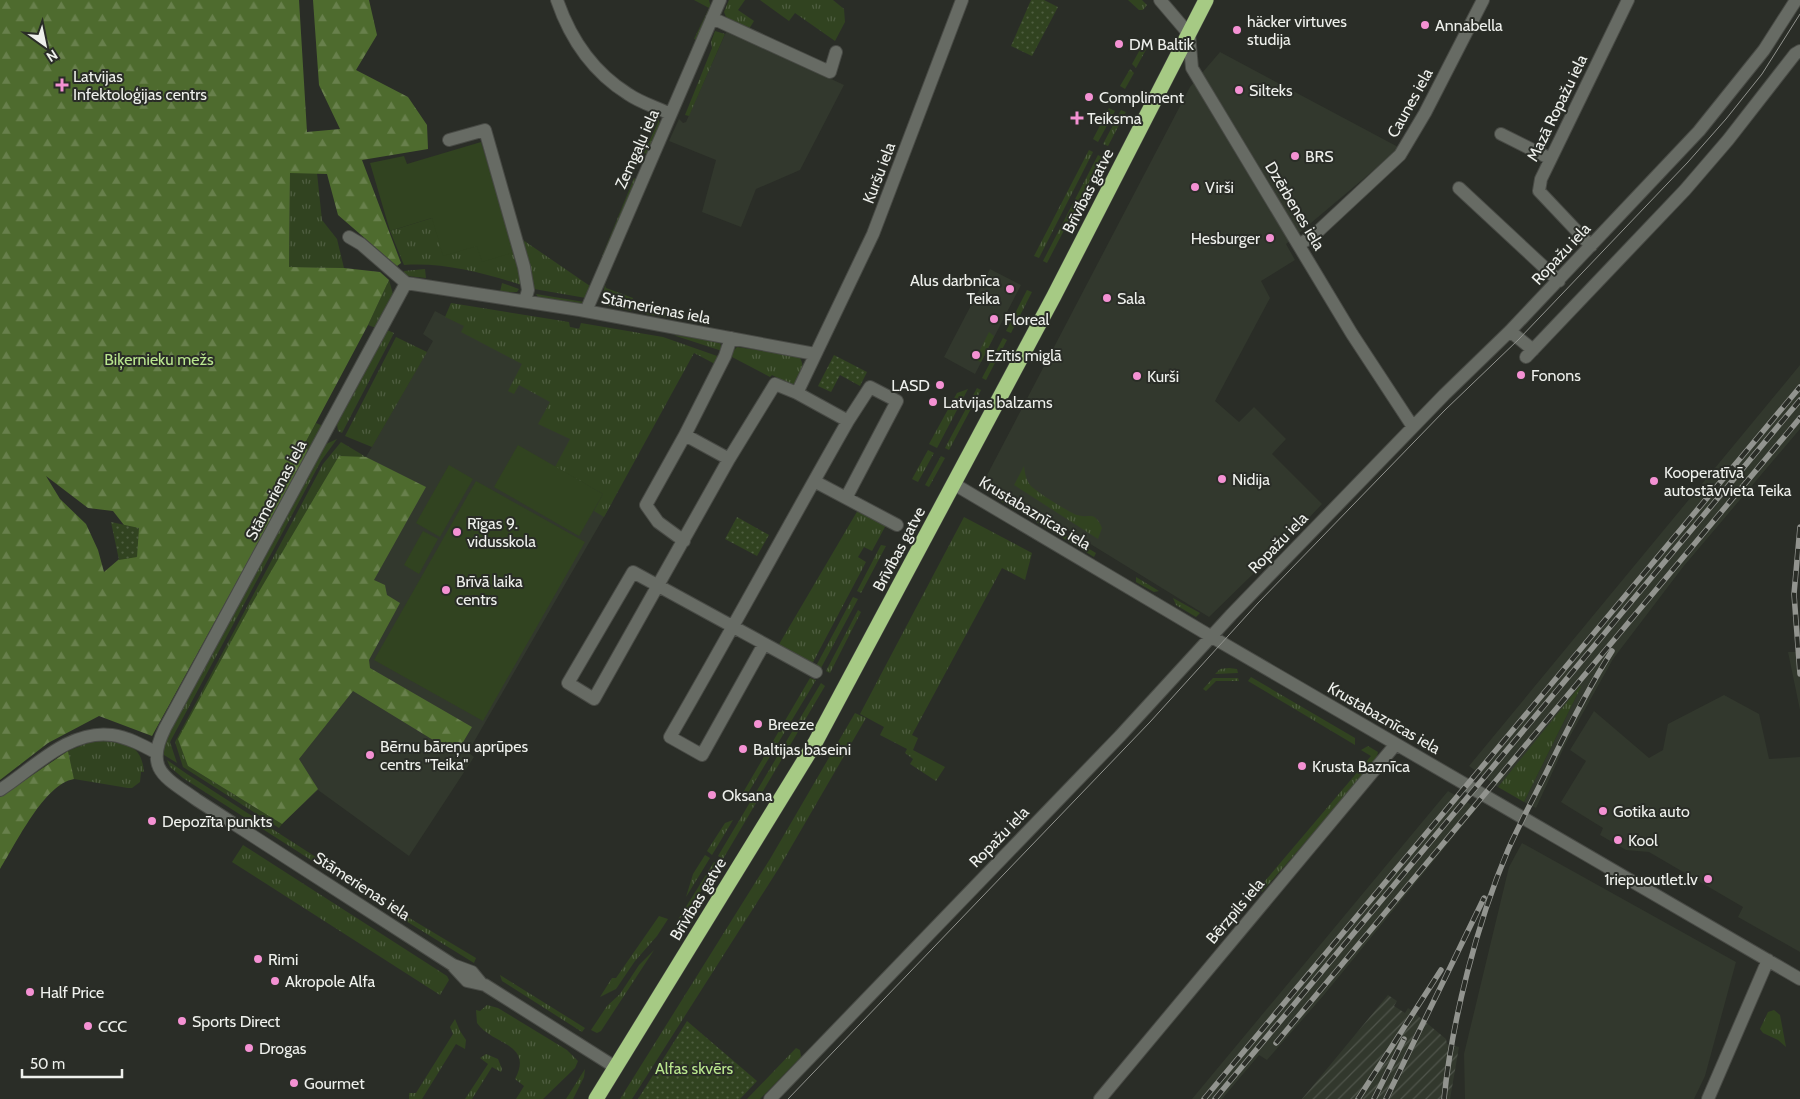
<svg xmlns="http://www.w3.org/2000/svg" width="1800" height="1099" font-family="Cabin,sans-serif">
	<defs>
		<pattern id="industrial-furrows" width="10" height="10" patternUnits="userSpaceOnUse" patternTransform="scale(1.25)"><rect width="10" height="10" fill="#32382d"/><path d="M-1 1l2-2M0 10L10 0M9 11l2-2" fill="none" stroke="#50554c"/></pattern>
		<pattern id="grass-tufts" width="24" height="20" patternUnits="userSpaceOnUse" patternTransform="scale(1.25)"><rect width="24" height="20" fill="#314320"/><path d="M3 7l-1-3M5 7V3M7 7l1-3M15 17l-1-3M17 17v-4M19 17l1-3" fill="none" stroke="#4f5e41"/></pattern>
		<pattern id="forest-firs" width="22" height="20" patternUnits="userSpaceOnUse" patternTransform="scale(1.25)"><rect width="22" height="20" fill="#4e6b2e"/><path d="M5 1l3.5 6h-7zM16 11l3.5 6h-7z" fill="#68804c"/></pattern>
		<pattern id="park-dots" width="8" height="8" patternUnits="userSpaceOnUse" patternTransform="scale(1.25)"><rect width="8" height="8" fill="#314320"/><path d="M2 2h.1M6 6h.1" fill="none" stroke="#4f5e41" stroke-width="1.8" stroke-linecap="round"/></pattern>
	</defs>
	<rect width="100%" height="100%" fill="#2a2d27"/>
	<!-- built -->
	<path fill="#32382d" d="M727,30L844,85L800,170L756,189L741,227L702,212L716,160L669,141L679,119L683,123L686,122Z
		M1220,52L1400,148L1286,244L1295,260L1261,281L1270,298L1215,401L1239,422L1254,407L1286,439L1272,454L1322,504L1290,538L1209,617L985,479L1190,87Z
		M990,269L1021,285L975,374L944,357Z
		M435,311L456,322L570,327L664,342L612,503L468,752L474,757L409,856L318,790L282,824L366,457L433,341L423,334Z
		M1800,365V429L1683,567L1613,659L1565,745L1536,808L1524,802L1581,687L1498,787L1469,766Z
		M1788,652H1800V710Z
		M1724,695L1759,714L1769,759L1800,757V952L1738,917L1743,907L1649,852L1626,850L1600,835L1603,828L1561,802L1586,761L1570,750L1594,711L1649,758L1663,750L1668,724Z
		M1448,791L1477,808L1323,996L1267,1060L1259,1055L1222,1099H1192Z
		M1522,843L1736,962L1705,1076L1694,1099H1465L1464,1054L1509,867Z"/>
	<!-- industrial -->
	<path fill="url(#industrial-furrows)" d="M1388,995L1397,1001L1394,1006L1405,1013L1408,1008L1411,1010L1446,1039L1447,1044L1459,1047L1450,1099H1302Z"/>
	<!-- grass -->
	<path fill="url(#grass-tufts)" d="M694,0H709L711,8L697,40L694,39L709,8Z
		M729,0H745L738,10L754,21L749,29L726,17L724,12Z
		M760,0H833L844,9L845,22L835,41L795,13L789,21Z
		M1128,0H1142L1147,5L1143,10H1139Z
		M715,31L725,34L689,116L685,115L712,48L711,42Z
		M1143,44L1148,46L1136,68L1132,64Z
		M1130,69L1134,73L1125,89L1120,86Z
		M1109,108L1115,111L1098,142L1093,139Z
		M1121,110L1126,112L1108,146L1103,144Z
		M650,112L657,116L660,123L647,154L644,153L658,122L649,114Z
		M1089,150L1093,152L1039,258L1034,256Z
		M1098,155L1102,157L1047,263L1043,261Z
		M290,173H317L322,220L337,239L344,268L289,267Z
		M634,178L636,179L604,257L602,256Z
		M432,218L477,246L515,252L521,285C485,273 442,262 404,265L390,231Z
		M523,240L590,286L600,263L601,264L586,298L534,289Z
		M425,269L426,278L407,276L404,273V271Z
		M389,280L393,294L376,328L368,325Z
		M502,283L519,289L517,292H500Z
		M605,285L606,288L633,298L631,311L601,304Z
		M1027,290L1032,292L1011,333L1006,331Z
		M536,294L584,302L582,304L538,297Z
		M451,303L569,322L570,327L579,329L581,323L663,337L720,357L715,364L694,353L604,517L594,511L603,494L555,467L570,439L538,424L550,402L519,385L514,394L508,391L522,364L461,332L464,326L445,317Z
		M650,304L679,314L678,317L675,319L646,314Z
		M387,330L394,333L342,433L338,431L337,424Z
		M989,332L994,336L981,362L975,360Z
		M674,335L720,342L722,351L676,336Z
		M396,337L427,352L372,447L345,436Z
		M1003,338L1007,340L986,380L982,378Z
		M737,347L799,356C806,368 802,375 796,387L772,375L770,377L732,357L731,353Z
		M977,388L981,390L949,450L945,448Z
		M968,389L937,448L929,444L957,393Z
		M316,423L323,426L309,450L303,447Z
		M337,439L321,461L170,742L177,763L164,755L163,747L169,734L326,444Z
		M341,442L366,457L265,616L188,766L282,824L279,828L183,767L175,742L323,464Z
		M928,450L934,453L918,482L912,479Z
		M941,456L945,458L929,487L925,485Z
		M1024,466C1025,474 1026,479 1030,485C1035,491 1070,513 1077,515C1091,519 1094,510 1102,528L1098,539L1014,485Z
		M994,493L1017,506L1015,510L993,496Z
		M858,510L886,525L872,551L864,547L858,557L866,562L811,666L778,646Z
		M1025,511L1096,553L1094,557L1023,514Z
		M964,517L1032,553L1025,580L1002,568L912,735L918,738L913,750L945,767L936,781L910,764L913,759L905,753L907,749L880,735L884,727L860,714Z
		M881,545L886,546L861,593L857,591Z
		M1136,577L1159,591L1154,592L1136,582Z
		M853,597L858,599L821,668L816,666Z
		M1173,598L1200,613L1196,617L1176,605Z
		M858,610L861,612L830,673L826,671Z
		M1229,668L1237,669L1238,673L1215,674L1220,669Z
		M1251,677L1355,738V745L1248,681Z
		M810,678L816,680L745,798L741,796Z
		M1213,678H1238L1239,681H1216L1206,691L1203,689Z
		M821,683L825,686L723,859L718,856Z
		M1580,686L1581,687L1524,802L1498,787Z
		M855,713L866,718L779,868L632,1099H620L770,859Z
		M104,740C129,746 141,744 144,772H141L140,782L132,788H128L74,779L68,751L88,743Z
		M1368,746L1378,752L1376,761L1262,892L1259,888L1371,756L1361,750Z
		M167,760L187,774L364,888L358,890L183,778L170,767Z
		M733,820L712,855L707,851L725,823Z
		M243,845L447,976L449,980L440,995L232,862Z
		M705,855L710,858L686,897L693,874Z
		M714,862L720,865L709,881L674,926Z
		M391,907L476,958L474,963L393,913Z
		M659,916L668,919L657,936L635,961L616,989L600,997L612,978H616Z
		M654,950L601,1031L597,1033L591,1030L607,1006L620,994L639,965Z
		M500,975L585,1028L582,1032L502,981Z
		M487,1005L498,1008L567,1050L578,1061L575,1068L543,1099H516L524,1086L515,1079C534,1043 492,1045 477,1023L476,1010L480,1011Z
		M1774,1010L1780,1015L1786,1047L1778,1040L1763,1033L1760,1029L1768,1012Z
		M455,1019L460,1031L466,1040L465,1049L456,1044L422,1099H409V1093H416L453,1034L450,1027Z
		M796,1048L800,1050L801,1057L760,1099H747Z
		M486,1054L498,1059L502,1069L501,1072L492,1067L472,1099H465L488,1064L480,1058Z
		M585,1069L584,1077L573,1099H566Z"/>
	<!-- forest -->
	<path fill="url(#forest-firs)" fill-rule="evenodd" d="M0,0H299L307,132L340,129L319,85L313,0H369L377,35L356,70L408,97L427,125L428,149L362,160L401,263L397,266L338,215L327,174L290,173L289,267L344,268L380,272L389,280L368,325L303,447L309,450L152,736L99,716L48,743L0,780ZM46,476L88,508L113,511L138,543L104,572L98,550L86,524L60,499Z
		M339,456L366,457L426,487L374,580L385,585L387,595L400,603L369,660L370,668L472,727L456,754L353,691L299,759L318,789L282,824L188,766L178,739L250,607Z
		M68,751L74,779C44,784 16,844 0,869V797Z"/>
	<!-- park -->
	<path fill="url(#park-dots)" d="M1031,0H1044L1058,7L1032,56L1011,46Z
		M834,355L867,372L860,386L840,375L831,392L818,386Z
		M737,517L769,535L757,556L725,539Z
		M111,522L139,528L137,557L119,560Z
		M687,1021L757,1081L740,1099H638Z"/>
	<!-- garden -->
	<path fill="#314320" d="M481,142L515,252L482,262L477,246L443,256L432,218L390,231L370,163L404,156L407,164Z
		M518,445L603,494L579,536L494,487Z
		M449,465L473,479L440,537L416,523Z
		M476,481L585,542L483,721L374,660Z
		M423,531L438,539L419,574L404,565Z"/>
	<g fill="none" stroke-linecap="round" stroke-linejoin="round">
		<defs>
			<path id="minor" d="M557,0C570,38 593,72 628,94C641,103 656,107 670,114
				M1160,0L1189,34L1192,68L1352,334L1413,427
				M712,18L830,72L836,52
				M1501,134L1549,158
				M449,140L485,130L524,267L528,290L525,301
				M1459,188L1559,281
				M349,237L361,244L406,283
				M1300,244L1313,236L1400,155L1425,113L1483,0
				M1591,246L1539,191L1541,179L1628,0
				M406,283L165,728C144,770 165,777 197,800L453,965L472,972L481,983
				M406,283L580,310L815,354
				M586,311L720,0
				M1510,331L1533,350
				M731,338L725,356L685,435L729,459L775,384L797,393L848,421C788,526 731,632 670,737L702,755L764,644
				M1526,357L1685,190L1728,140L1795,54L1800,51
				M797,393L873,234L962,0
				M729,459L594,699L568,683L633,572C694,605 755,639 816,672
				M814,481L897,525
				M954,484L1212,637L1800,979
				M846,498L897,401L870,387L848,421
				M684,541L658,522L646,505L685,435
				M0,790C33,769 69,729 112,735C127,737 142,745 155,752
				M454,967L467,981L485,985L615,1067
				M770,1099L1120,736L1231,615L1444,395L1510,331L1699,131L1764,50L1796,0
				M1100,1099L1396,744
				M1708,1099L1768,960"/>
			<path id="highway" d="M596,1099L815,743L1054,296L1206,0"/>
		</defs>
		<!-- minor casing -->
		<use href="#minor" stroke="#484a45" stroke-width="14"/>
		<!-- highway casing -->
		<use href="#highway" stroke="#484a45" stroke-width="16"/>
		<!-- minor -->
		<use href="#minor" stroke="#676b64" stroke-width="12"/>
		<!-- highway -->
		<use href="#highway" stroke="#a6ca84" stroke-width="15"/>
		<!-- tram -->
		<path stroke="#92948f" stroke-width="1" d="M788,1099L1150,722L1258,603L1445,410L1519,339L1688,162L1726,119L1762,74L1800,14"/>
		<defs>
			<path id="rail" d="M1800,527L1794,594L1800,674
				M1276,1043L1800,418
				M1204,1099L1800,387
				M1215,1099L1800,400
				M1358,1099L1441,970
				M1374,1099L1404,1039
				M1386,1099L1484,898
				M1444,1099C1452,1020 1477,923 1508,850C1520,823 1534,797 1547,771C1567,730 1587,690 1612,651"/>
		</defs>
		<!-- rail casing -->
		<use href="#rail" stroke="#92948f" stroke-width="5.5"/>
		<!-- rail -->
		<use href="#rail" stroke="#2a2d27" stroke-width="4" stroke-dasharray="11" stroke-linecap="butt"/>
	</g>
	<!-- markers -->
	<g fill="#f491d3" stroke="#2a2d27" stroke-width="2">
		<circle cx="1425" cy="25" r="5"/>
		<circle cx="1237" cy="30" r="5"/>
		<circle cx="1119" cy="44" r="5"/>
		<path d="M59.5 77.5h5v5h5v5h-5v5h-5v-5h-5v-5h5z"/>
		<circle cx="1239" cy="90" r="5"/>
		<circle cx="1089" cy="97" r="5"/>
		<path d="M1074.5 110.5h5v5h5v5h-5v5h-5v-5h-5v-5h5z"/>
		<circle cx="1295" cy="156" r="5"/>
		<circle cx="1195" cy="187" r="5"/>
		<circle cx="1270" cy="238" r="5"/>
		<circle cx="1010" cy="289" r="5"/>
		<circle cx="1107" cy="298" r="5"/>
		<circle cx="994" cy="319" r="5"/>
		<circle cx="976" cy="355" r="5"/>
		<circle cx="1521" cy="375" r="5"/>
		<circle cx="1137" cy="376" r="5"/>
		<circle cx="940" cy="385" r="5"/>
		<circle cx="933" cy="402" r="5"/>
		<circle cx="1222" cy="479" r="5"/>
		<circle cx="1654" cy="481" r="5"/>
		<circle cx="457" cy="532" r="5"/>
		<circle cx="446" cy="590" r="5"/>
		<circle cx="758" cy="724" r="5"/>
		<circle cx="743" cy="749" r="5"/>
		<circle cx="370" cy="755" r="5"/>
		<circle cx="1302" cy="766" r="5"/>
		<circle cx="712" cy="795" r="5"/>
		<circle cx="1603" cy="811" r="5"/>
		<circle cx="152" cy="821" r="5"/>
		<circle cx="1618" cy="840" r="5"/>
		<circle cx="1708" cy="879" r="5"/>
		<circle cx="258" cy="959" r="5"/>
		<circle cx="275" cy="981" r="5"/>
		<circle cx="30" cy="992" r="5"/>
		<circle cx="182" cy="1021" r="5"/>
		<circle cx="88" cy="1026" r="5"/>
		<circle cx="249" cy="1048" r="5"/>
		<circle cx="294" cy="1083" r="5"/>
	</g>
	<g text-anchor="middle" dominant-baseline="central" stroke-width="4" stroke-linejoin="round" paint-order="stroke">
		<!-- poi labels -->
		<g font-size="16" fill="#eef0ec" stroke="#2a2d27" text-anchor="start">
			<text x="1247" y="21">häcker virtuves<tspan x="1247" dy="18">studija</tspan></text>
			<text x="1435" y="25">Annabella</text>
			<text x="1129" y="44">DM Baltik</text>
			<text x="73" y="76">Latvijas<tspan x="73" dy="18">Infektoloģijas centrs</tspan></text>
			<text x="1249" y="90">Silteks</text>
			<text x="1099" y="97">Compliment</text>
			<text x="1087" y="118">Teiksma</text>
			<text x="1305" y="156">BRS</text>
			<text x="1205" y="187">Virši</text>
			<text x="1260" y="238" text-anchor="end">Hesburger</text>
			<text x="1000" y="280" text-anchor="end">Alus darbnīca<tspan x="1000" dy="18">Teika</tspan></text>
			<text x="1117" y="298">Sala</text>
			<text x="1004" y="319">Floreal</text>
			<text x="986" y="355">Ezītis miglā</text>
			<text x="1531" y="375">Fonons</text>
			<text x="1147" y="376">Kurši</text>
			<text x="930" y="385" text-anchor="end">LASD</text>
			<text x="943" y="402">Latvijas balzams</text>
			<text x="1664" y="472">Kooperatīvā<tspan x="1664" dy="18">autostāvvieta Teika</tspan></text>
			<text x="1232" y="479">Nidija</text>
			<text x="467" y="523">Rīgas 9.<tspan x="467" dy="18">vidusskola</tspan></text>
			<text x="456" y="581">Brīvā laika<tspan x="456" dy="18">centrs</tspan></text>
			<text x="768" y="724">Breeze</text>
			<text x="380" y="746">Bērnu bāreņu aprūpes<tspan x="380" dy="18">centrs "Teika"</tspan></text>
			<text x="753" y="749">Baltijas baseini</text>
			<text x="1312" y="766">Krusta Baznīca</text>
			<text x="722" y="795">Oksana</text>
			<text x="1613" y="811">Gotika auto</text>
			<text x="162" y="821">Depozīta punkts</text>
			<text x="1628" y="840">Kool</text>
			<text x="1698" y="879" text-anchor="end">1riepuoutlet.lv</text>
			<text x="268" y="959">Rimi</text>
			<text x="285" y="981">Akropole Alfa</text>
			<text x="40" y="992">Half Price</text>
			<text x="192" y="1021">Sports Direct</text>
			<text x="98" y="1026">CCC</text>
			<text x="259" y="1048">Drogas</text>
			<text x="304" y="1083">Gourmet</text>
		</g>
		<!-- street labels -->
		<g font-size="16" fill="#eef0ec" stroke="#2a2d27">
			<text transform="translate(1410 103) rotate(-61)">Caunes iela</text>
			<text transform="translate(1557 108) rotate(-64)">Mazā Ropažu iela</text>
			<text transform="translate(637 149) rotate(-66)">Zemgaļu iela</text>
			<text transform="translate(879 173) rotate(-69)">Kuršu iela</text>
			<text transform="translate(1088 191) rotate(-63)">Brīvības gatve</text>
			<text transform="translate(1295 206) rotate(59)">Dzērbenes iela</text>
			<text transform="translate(1561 254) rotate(-47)">Ropažu iela</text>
			<text transform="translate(656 308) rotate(11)">Stāmerienas iela</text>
			<text transform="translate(276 490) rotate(-62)">Stāmerienas iela</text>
			<text transform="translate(1035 513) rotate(31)">Krustabaznīcas iela</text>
			<text transform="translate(1278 543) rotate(-46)">Ropažu iela</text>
			<text transform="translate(899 549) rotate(-62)">Brīvības gatve</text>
			<text transform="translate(1384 718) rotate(30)">Krustabaznīcas iela</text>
			<text transform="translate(999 837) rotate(-46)">Ropažu iela</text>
			<text transform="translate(362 886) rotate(33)">Stāmerienas iela</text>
			<text transform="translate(698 899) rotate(-59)">Brīvības gatve</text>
			<text transform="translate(1235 911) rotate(-50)">Bērzpils iela</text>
		</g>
		<!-- park labels -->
		<g font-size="16" fill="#b9e68e" stroke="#2a2d27">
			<text x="159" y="359">Biķernieku mežs</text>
			<text x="694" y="1068">Alfas skvērs</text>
		</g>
	</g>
	<!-- north arrow -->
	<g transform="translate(45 45) rotate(147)" stroke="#2a2d27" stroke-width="4" paint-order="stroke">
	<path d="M0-4L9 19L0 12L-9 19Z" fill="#eef0ec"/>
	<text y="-8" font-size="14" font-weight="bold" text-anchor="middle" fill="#eef0ec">N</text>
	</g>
	<!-- scale -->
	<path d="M22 1069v8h100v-8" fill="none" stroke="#eef0ec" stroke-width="2.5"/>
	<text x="30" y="1069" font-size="15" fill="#eef0ec" stroke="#2a2d27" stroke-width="4" paint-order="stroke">50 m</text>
</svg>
